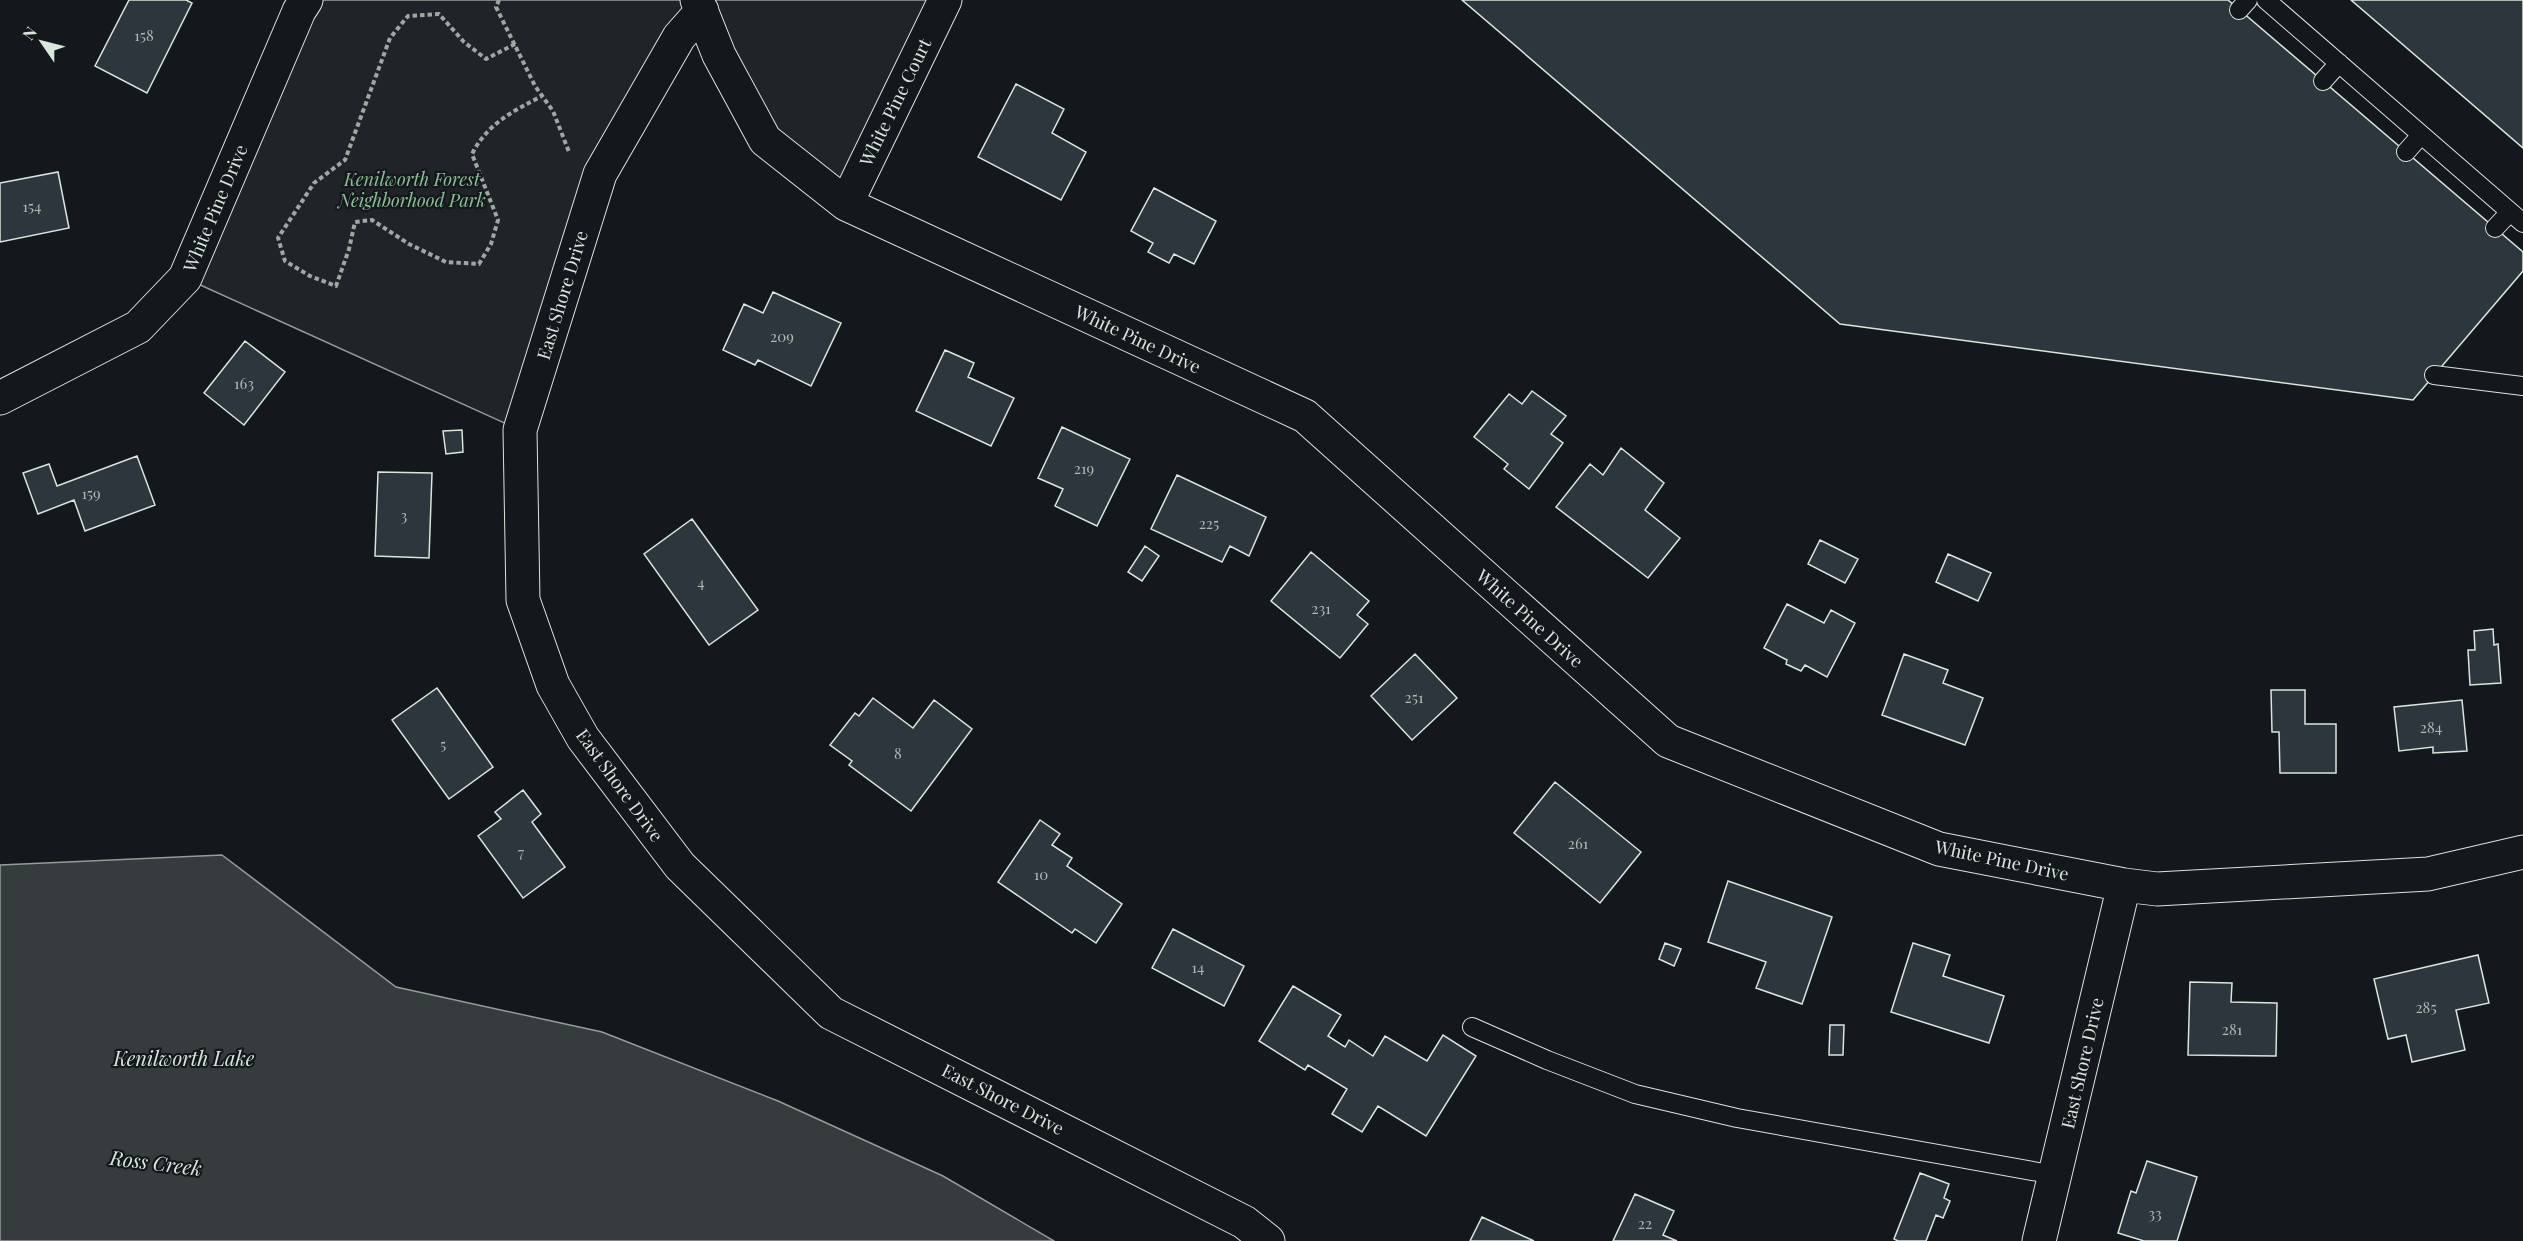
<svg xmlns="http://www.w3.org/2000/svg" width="2523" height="1241" font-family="'Playfair Display',serif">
	<rect width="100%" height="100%" fill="#14181c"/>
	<!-- green -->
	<path fill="#202428" stroke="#939e99" stroke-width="1.5" d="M306,0H945L846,204L765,140L702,11L600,174L520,430L185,278Z"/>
	<!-- water -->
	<path fill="#363b3e" stroke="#939e99" stroke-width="1.5" d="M222,855L396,987L602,1032L778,1101L943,1176L1054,1241H0V865Z"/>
	<!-- building -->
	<path fill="#2c363c" stroke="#d8e6dc" stroke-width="1.5" d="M129,0H186L192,3L147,93L95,66Z
		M1462,0H2228L2523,252V271L2413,400L1840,324Z
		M2351,0H2523V148Z
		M1016,84L1064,109L1052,133L1086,152L1061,200L978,157Z
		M58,172L69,228L0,242V183Z
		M1154,188L1216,221L1194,264L1174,254L1169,263L1148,252L1153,243L1131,231Z
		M773,292L841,323L811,386L758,360L755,365L723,350L744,304L763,313Z
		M245,341L285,372L244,425L204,393Z
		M945,350L974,363L968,377L1014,398L991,446L916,411Z
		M1532,391L1566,416L1551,434L1563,443L1529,489L1504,469L1508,464L1474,437L1509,394L1522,404Z
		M1062,427L1130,459L1097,526L1055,506L1063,489L1038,478Z
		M462,430L463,452L446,454L443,431Z
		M1621,448L1664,483L1645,510L1680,538L1648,578L1556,507L1590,464L1603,475Z
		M137,456L155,505L85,531L74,500L38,514L23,473L49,464L57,486Z
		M378,472L432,473L429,558L375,556Z
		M1177,475L1266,517L1249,556L1230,546L1222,562L1151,529Z
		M692,519L758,610L709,645L644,554Z
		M1820,540L1858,559L1845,583L1808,564Z
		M1145,546L1159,556L1142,581L1128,572Z
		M1311,552L1369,601L1357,615L1368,624L1340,658L1271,601Z
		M1948,554L1991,573L1978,601L1936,582Z
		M1787,604L1824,623L1831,610L1855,623L1827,677L1805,665L1801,671L1786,664L1787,660L1764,648Z
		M2493,629L2494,645L2498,644L2501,683L2470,685L2468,650H2475L2474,631Z
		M1415,654L1457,698L1412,740L1371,696Z
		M1904,654L1948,670L1943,683L1983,698L1965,745L1882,715Z
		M437,688L493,767L449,799L392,720Z
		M2271,690H2305V724H2336V773H2280L2279,732H2272Z
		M873,698L913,728L934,700L972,729L911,811L849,765L852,761L830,745L855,713L859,716Z
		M2462,700L2467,751L2433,753V747L2399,751L2394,707Z
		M1555,782L1641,852L1600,903L1514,833Z
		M523,790L541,814L532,822L565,867L523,898L478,836L501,819L495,812Z
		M1040,820L1060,834L1052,845L1072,858L1067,866L1122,904L1096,943L1075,929L1072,933L998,882Z
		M1728,881L1832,917L1802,1004L1756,988L1766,962L1708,942Z
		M1173,929L1244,966L1224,1006L1152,968Z
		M1665,943L1681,949L1674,966L1659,959Z
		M1913,943L1950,955L1943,976L2004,996L1989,1043L1891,1012Z
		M2478,955L2489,1003L2456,1010L2465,1050L2412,1062L2406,1035L2388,1039L2374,979Z
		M2190,982L2232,983L2231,1002L2277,1003L2276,1056L2188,1055Z
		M1293,986L1341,1015L1328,1036L1345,1047L1349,1040L1373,1056L1385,1036L1427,1061L1443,1035L1476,1056L1426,1136L1378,1106L1362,1132L1332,1114L1347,1089L1308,1065L1305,1070L1259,1041Z
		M1830,1025H1844L1843,1055H1829Z
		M2147,1161L2197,1177L2177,1241H2144L2118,1233L2131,1191L2136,1193Z
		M1920,1173L1949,1184L1944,1198L1950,1201L1943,1218L1936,1215L1926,1241H1898L1894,1239Z
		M1635,1194L1674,1211L1663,1235L1677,1241H1613Z
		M1482,1217L1534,1241H1470Z"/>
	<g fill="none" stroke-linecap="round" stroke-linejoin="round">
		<defs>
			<path id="service" d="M2266,0L2523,223
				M2239,10L2248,0
				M2323,81L2339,63
				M2406,152L2421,135
				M2495,228L2510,212
				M2434,375L2523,386
				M1472,1027L1547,1060L1635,1094L1737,1118L2055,1175"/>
			<path id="minor" d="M697,0L719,55L765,140L846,204L1305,416L1668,741L1939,849L2124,885L2157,889L2428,874L2523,852
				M702,11L679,37L600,174L520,430L523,600L553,685L583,738L680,866L831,1013L1244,1222L1268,1241
				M846,204L945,0
				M0,398L138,327L185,278L299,11L306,0
				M2039,1241L2124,885"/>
		</defs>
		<!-- service casing -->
		<use href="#service" stroke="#d8e6dc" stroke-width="20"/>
		<!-- minor casing -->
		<use href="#minor" stroke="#d8e6dc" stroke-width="35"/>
		<!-- path -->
		<path stroke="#9da8a2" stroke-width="4" stroke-dasharray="4.5 3" stroke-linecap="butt" d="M499,0L496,7L535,86L553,111L569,152
			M515,44L486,59L464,42L439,14L408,16L390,38L345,160L314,183L278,238L285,261L310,276L336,286L349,249L355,222L372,220L409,244L446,262L479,264L491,244L498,220L472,154C487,124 513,111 542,96"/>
		<!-- service -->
		<use href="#service" stroke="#14181c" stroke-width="18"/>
		<!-- minor -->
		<use href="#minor" stroke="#14181c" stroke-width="33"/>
	</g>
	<g text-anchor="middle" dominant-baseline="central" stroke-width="4.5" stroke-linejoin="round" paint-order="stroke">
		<!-- number labels -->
		<g font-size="15" fill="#adbab4">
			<text x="144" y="35">158</text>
			<text x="32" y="206">154</text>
			<text x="782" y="336">209</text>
			<text x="244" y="383">163</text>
			<text x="1084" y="468">219</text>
			<text x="91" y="493">159</text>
			<text x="404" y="515">3</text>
			<text x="1209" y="523">225</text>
			<text x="701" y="582">4</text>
			<text x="1321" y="608">231</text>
			<text x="1414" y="697">251</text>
			<text x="2431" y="727">284</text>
			<text x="443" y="744">5</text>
			<text x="898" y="753">8</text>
			<text x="1578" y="843">261</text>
			<text x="521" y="852">7</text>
			<text x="1041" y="874">10</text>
			<text x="1198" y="967">14</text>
			<text x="2426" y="1007">285</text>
			<text x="2232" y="1029">281</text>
			<text x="2155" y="1213">33</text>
			<text x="1645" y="1223">22</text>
		</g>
		<!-- street labels -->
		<g font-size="18" fill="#d8e6dc" stroke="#14181c">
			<text transform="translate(895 102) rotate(-64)">White Pine Court</text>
			<text transform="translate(215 208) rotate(-67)">White Pine Drive</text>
			<text transform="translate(562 295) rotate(-73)">East Shore Drive</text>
			<text transform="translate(1138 339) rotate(25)">White Pine Drive</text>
			<text transform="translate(1530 618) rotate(42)">White Pine Drive</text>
			<text transform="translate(620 785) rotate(54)">East Shore Drive</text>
			<text transform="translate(2002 860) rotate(12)">White Pine Drive</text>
			<text transform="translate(2082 1063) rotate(-77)">East Shore Drive</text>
			<text transform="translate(1003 1099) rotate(27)">East Shore Drive</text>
		</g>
		<!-- park labels -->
		<g font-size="18" font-style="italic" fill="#8ac095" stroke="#14181c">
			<text x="412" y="179">Kenilworth Forest<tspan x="412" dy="21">Neighborhood Park</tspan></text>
		</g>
		<!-- water labels -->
		<g font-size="20" font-style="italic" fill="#d8e6dc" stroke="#14181c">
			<text x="184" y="1057">Kenilworth Lake</text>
			<text transform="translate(156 1162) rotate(7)">Ross Creek</text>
		</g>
	</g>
	<!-- north arrow -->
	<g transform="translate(42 42) rotate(305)" stroke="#14181c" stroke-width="4.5" paint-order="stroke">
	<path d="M0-4.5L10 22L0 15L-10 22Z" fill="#d8e6dc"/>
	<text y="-9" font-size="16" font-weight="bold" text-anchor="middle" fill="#d8e6dc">N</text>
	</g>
</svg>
